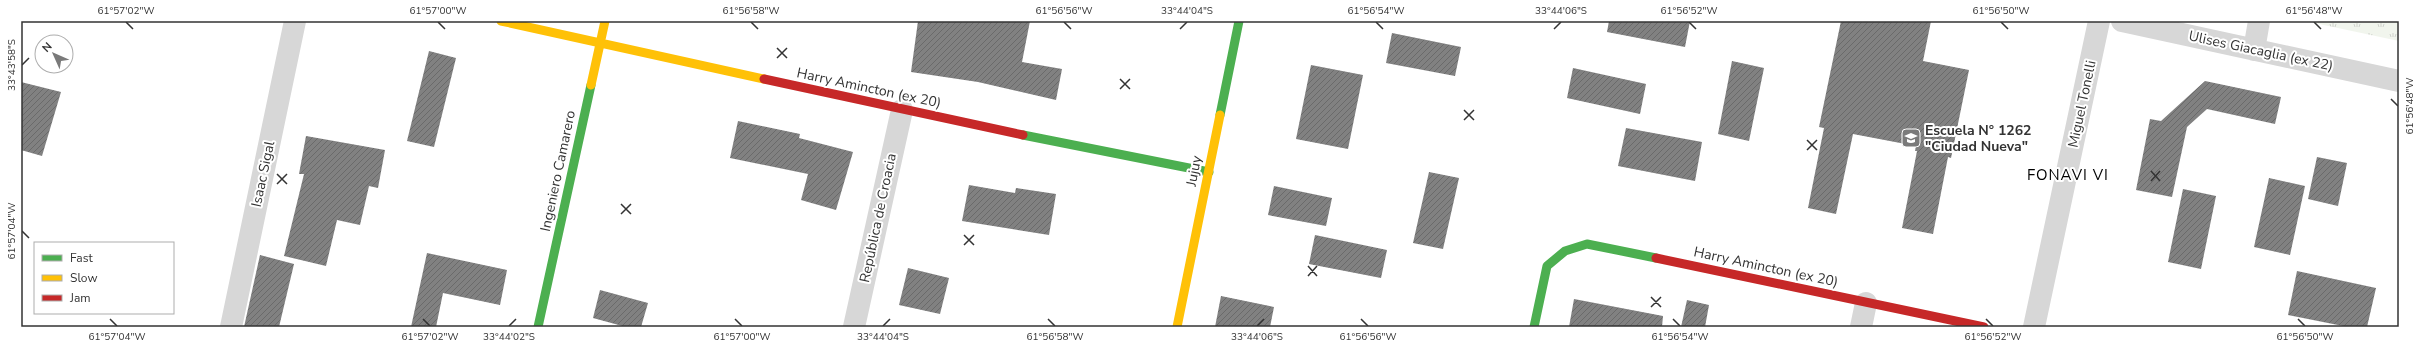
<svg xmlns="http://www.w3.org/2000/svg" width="2420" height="348" font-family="'Nunito Sans',sans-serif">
	<defs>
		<pattern id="grass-tufts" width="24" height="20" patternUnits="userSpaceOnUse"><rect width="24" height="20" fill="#f1f5ed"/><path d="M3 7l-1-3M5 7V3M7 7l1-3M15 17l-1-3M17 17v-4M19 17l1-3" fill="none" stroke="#cfd2cc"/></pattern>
		<pattern id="building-hatch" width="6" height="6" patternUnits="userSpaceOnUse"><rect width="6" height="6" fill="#818181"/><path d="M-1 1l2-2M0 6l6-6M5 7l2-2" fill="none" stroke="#6a6a6a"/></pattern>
	</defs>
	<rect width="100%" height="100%" fill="#fff"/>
	<!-- grass -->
	<path fill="url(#grass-tufts)" d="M2305,21H2399V41Z"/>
	<!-- building -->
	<path fill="url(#building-hatch)" d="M918,21H1030L1022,62L1062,69L1056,100L978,82L911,72Z
		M1609,21H1690L1685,47L1607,32Z
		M1841,21H1931L1923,61L1969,70L1951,158L1948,157L1933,234L1902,228L1917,151H1915L1916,146L1853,134L1836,214L1808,208L1824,128L1819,127Z
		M1392,33L1461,47L1455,76L1386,63Z
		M429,51L456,58L434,147L407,141Z
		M1732,61L1764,68L1749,141L1718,134Z
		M1311,65L1363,75L1348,149L1296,139Z
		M1573,68L1646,84L1640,114L1567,98Z
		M2205,81L2281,97L2275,124L2207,109L2187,127L2172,197L2136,190L2150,119L2161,121Z
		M21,82L61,92L42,156L21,150Z
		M738,121L800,134L799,138L853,152L836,210L801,200L808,174L730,158Z
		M1626,128L1702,142L1695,181L1618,166Z
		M306,136L385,150L378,188L369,186L360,225L337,220L326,266L284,256L304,174H299Z
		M2317,157L2347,163L2338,206L2308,199Z
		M1429,172L1459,178L1443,249L1413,243Z
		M2269,178L2305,186L2290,255L2254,247Z
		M969,185L1015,193L1016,188L1056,194L1049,235L962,221Z
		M1274,186L1332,198L1326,226L1268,215Z
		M2183,189L2216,196L2201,269L2168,262Z
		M1315,235L1387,250L1381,278L1309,264Z
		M427,253L507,270L500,305L443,293L436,327H411Z
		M260,255L294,264L279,327H244Z
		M908,268L949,278L940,314L899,305Z
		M2297,271L2376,288L2367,327H2348L2288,315Z
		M600,290L648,303L641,327H626L593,318Z
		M1221,296L1274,307L1270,327H1215Z
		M1574,299L1663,316L1662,327H1569Z
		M1687,300L1709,305L1705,327H1681Z"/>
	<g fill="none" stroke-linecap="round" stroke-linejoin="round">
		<!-- street -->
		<path stroke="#d7d7d7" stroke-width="22" d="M2122,21L2399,81
			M2254,50L2259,21
			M231,327L295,21
			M854,327L902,110
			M1861,327L1866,303
			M2034,327L2099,21"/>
		<!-- fast -->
		<path stroke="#4caf50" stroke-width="9" d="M1220,115L1239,21
			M1023,135L1209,172
			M538,327L591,85
			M1534,327L1547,266L1565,251L1587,244L1656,258"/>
		<!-- slow -->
		<path stroke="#ffc107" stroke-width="9" d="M501,21L764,79
			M591,85L605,21
			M1177,327L1220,115"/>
		<!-- jam -->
		<path stroke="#c62828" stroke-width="9" d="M764,79L1023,135
			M1656,258L1984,327"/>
	</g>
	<!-- ticks -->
	<path fill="none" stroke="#333" stroke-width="1.5" d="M126,22L133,29M438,22L445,29M751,22L758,29M1064,22L1071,29M1376,22L1383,29M1689,22L1696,29M2001,22L2008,29M2314,22L2321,29M1180,29L1187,22M1554,29L1561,22M777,48L787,58M777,58L787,48M22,65L29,58M1120,79L1130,89M1120,89L1130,79M2391,99L2398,106M1464,110L1474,120M1464,120L1474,110M1807,140L1817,150M1807,150L1817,140M2151,171L2160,181M277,174L287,184M2151,181L2160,171M277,184L287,174M621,204L631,214M621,214L631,204M22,231L29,238M964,235L974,245M964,245L974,235M1308,266L1317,276M1308,276L1317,266M1651,297L1661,307M1651,307L1661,297M110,319L117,326M423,319L430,326M735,319L742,326M1048,319L1055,326M1361,319L1368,326M1673,319L1680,326M1986,319L1993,326M2298,319L2305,326M509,326L516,319M883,326L890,319M1257,326L1264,319"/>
	<!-- icons -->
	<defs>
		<symbol id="school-square" viewBox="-11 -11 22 22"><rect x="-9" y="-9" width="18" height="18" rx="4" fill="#7a7a7a" stroke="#fff"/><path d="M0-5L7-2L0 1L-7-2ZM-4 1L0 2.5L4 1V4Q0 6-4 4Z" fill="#fff"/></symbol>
	</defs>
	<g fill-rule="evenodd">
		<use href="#school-square" x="1900" y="127" width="22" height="22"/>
	</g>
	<g text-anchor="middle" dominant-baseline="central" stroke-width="4" stroke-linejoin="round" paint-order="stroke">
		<!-- street labels -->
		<g font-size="14" fill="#333" stroke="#fff">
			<text transform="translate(2261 51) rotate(12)">Ulises Giacaglia (ex 22)</text>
			<text transform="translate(869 88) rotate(12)">Harry Amincton (ex 20)</text>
			<text transform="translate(2082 104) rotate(-78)">Miguel Tonelli</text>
			<text transform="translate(558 171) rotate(-78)">Ingeniero Camarero</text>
			<text transform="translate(1194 171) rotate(-79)">Jujuy</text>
			<text transform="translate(263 174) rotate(-78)">Isaac Sigal</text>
			<text transform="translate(878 218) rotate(-78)">República de Croacia</text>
			<text transform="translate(1766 267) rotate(12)">Harry Amincton (ex 20)</text>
		</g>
		<!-- poi labels -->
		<g font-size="14" font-weight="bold" fill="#333" stroke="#fff" text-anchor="start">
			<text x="1925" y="130">Escuela N° 1262<tspan x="1925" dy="16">"Ciudad Nueva"</tspan></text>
		</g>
		<!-- neighbourhood labels -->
		<g font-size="15" letter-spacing="1" fill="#000" stroke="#fff">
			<text x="2068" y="175">FONAVI VI</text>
		</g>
	</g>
	<!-- border -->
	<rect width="2420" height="348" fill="none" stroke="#ffffff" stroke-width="44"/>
	<!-- legend -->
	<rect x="34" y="242" width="140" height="72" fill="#ffffff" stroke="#adadad"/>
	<rect x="42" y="255" width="20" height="6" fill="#4caf50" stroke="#adadad"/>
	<text x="70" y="262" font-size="12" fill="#333333">Fast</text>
	<rect x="42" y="275" width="20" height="6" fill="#ffc107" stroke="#adadad"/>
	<text x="70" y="282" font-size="12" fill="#333333">Slow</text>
	<rect x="42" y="295" width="20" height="6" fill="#c62828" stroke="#adadad"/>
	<text x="70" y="302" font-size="12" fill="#333333">Jam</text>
	<!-- north arrow -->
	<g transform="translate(54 54) rotate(315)"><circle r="19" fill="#ffffff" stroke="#adadad"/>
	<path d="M0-3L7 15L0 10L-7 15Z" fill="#7a7a7a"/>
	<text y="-6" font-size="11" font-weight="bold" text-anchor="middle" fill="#333333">N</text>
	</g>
	<rect x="22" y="22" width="2376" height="304" fill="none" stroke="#333" stroke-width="1.5"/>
	<g font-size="10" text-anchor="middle" fill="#333">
		<text x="126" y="14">61°57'02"W</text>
		<text x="438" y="14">61°57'00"W</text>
		<text x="751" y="14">61°56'58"W</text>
		<text x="1064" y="14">61°56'56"W</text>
		<text x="1187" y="14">33°44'04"S</text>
		<text x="1376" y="14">61°56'54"W</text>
		<text x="1561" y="14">33°44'06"S</text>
		<text x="1689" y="14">61°56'52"W</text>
		<text x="2001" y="14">61°56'50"W</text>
		<text x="2314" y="14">61°56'48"W</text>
		<text transform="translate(11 65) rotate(-90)" y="4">33°43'58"S</text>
		<text transform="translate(2409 106) rotate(-90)" y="4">61°56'48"W</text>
		<text transform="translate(11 231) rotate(-90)" y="4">61°57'04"W</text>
		<text x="117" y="340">61°57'04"W</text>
		<text x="430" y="340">61°57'02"W</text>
		<text x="509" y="340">33°44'02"S</text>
		<text x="742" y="340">61°57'00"W</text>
		<text x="883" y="340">33°44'04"S</text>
		<text x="1055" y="340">61°56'58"W</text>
		<text x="1257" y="340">33°44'06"S</text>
		<text x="1368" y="340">61°56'56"W</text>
		<text x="1680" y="340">61°56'54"W</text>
		<text x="1993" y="340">61°56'52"W</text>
		<text x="2305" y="340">61°56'50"W</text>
	</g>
</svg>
